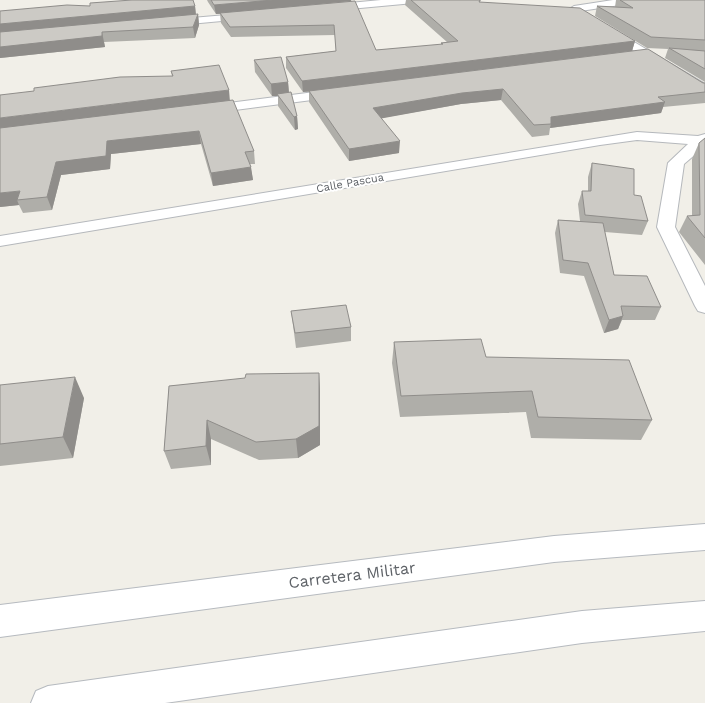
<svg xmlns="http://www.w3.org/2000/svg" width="705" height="703" font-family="'Work Sans',sans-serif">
	<rect width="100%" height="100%" fill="#f1efe8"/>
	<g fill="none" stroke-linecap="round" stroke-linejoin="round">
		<defs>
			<path id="minor" d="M381,0H419L414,3L328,11L323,8L328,5Z
				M613,0H638L633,3L574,12L569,9L574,6Z
				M250,13L255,16L254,18L168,26L163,23L168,20Z
				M607,26L705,84V94L700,93L603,31L601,29L603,27Z
				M338,89L343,90L345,93L343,96L205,114L200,113L198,110L200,107L205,106Z
				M637,132L698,136L705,134V146L684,164L675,227L705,286V313L698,311L695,306L657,227L668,163L688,144L637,140L600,145L0,246V236Z"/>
			<path id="secondary" d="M705,524V550L554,562L0,637V605L554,536Z
				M705,601V631L582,643L165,703H31L36,691L48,686L582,611Z"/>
		</defs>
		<!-- minor casing -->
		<use href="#minor" stroke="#b5b8bc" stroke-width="2"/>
		<!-- secondary casing -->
		<use href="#secondary" stroke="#b6babf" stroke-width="2"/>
		<!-- minor -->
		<use href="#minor" fill="#fff" fill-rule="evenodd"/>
		<!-- secondary -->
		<use href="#secondary" fill="#fff" fill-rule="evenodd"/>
	</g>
	<!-- wall -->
	<path fill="#afaea9" d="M207,0H351L376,50L441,45V43L447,42L405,5L406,0H481L480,2L635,41L632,51L705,83V103L663,107L661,113L550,128L549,135L532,137L501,100L461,104L381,118L399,153L349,161L309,102V92H303L286,68V57L336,51L335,35L231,37L221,23L220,14H216L208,2Z
		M616,0H705V82L665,58L668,49L647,48L595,16L597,6L615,7Z
		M195,6L196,15L198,14L199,25L195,38L104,42L105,47L0,58V11Z
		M254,60L288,82L289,92L297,116L298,129L295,130L278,106V96H272L255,72Z
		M171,71L230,100L254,151L255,164H250L253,180L213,186L201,144L111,154L110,169L61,175L52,210L23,213L19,205L0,207L172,76Z
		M705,138V265L679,232L687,216H692V159L699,143Z
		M592,163L634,195L648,221L642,235L605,232L614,275L661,307L655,320H622L618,329L604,333L584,276L560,273L555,233L558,220L580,221L578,204L582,191H588V177Z
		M291,311L351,327V341L296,348L293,325Z
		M394,342L486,357L652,420L641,440L531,438L526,412L400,417L392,363Z
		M319,373L320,391V445L298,458L259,460L211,439V465L171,469L164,451L169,386Z
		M0,385L84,398L73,458L0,466Z"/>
	<!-- shaded-wall -->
	<path fill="#8f8d8a" d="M273,0H351V1L216,14L214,5Z
		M195,6L196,16L0,34V24Z
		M198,14L199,25L195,38L193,27Z
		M102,32L105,47L0,58V47Z
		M635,41L632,51L303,92L302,81Z
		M288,82L289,94H277L278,96H272L271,84Z
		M503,89L501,100L461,104L373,120V108L462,93Z
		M229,90L230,102L0,130V118Z
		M665,102L661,113L550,128L551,124V117Z
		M297,116L298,129L295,130L294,117Z
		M199,131L201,144L111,154L110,169L61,175L52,210L47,197L56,162L107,141Z
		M400,141L399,153L349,161V149Z
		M251,167L253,180L213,186L211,173Z
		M20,191L17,200L19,205L0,207V193Z
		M623,316L618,329L604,333L609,320Z
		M319,373L320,391V445L298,458L296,439Z
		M75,377L84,398L73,458L63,437Z
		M207,420L211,439V465L206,446Z"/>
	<!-- building -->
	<path fill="#cccac5" stroke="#8f8d8a" d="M132,0H193L195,6L0,24V11L67,5L90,6V3Z
		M211,0H273L214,5Z
		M411,0H480L479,2L580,8L635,41L302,81L286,57L336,51L334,25L230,27L220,13L355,1L376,50L443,44L441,43L458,41Z
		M620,0H705V40L651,37L597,6L633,8Z
		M198,14L193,27L102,32V36L0,47V32Z
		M669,48L705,51V69Z
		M648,49L703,83H705V92L658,97L665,102L551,117V124L534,125L503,89L462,93L373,108L400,141L349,149L309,91Z
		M281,57L288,82L271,84L254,60Z
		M219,65L229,90L0,118V95L34,91V88L120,77L173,76L171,71Z
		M291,92L297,116L294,117L277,94Z
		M233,100L254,151L245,152L251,167L211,173L199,131L107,141L106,156L56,162L47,197L17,200L20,191L0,193V128Z
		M705,138V238L687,216L700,215L699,143Z
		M592,163L634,169V195L641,196L648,221L585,215L582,191H591Z
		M558,220L603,223L614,275L647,276L661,307L621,306L623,316L609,320L588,263L563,260Z
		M346,305L351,327L295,333L291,311Z
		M481,339L486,357L629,360L652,420L538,417L532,391L401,396L394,342Z
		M319,373V426L296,439L256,442L207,420L206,446L164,451L169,386L245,378L246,374Z
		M75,377L63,437L0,444V385Z"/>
	<g text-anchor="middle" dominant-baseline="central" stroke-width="4" stroke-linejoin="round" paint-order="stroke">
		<!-- far-street labels -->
		<g font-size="11" fill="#5f6368" stroke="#fff">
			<text transform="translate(350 183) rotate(-10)">Calle Pascua</text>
		</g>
		<!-- near-street labels -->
		<g font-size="16" fill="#5f6368" stroke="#fff">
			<text transform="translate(352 575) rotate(-7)">Carretera Militar</text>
		</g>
	</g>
</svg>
